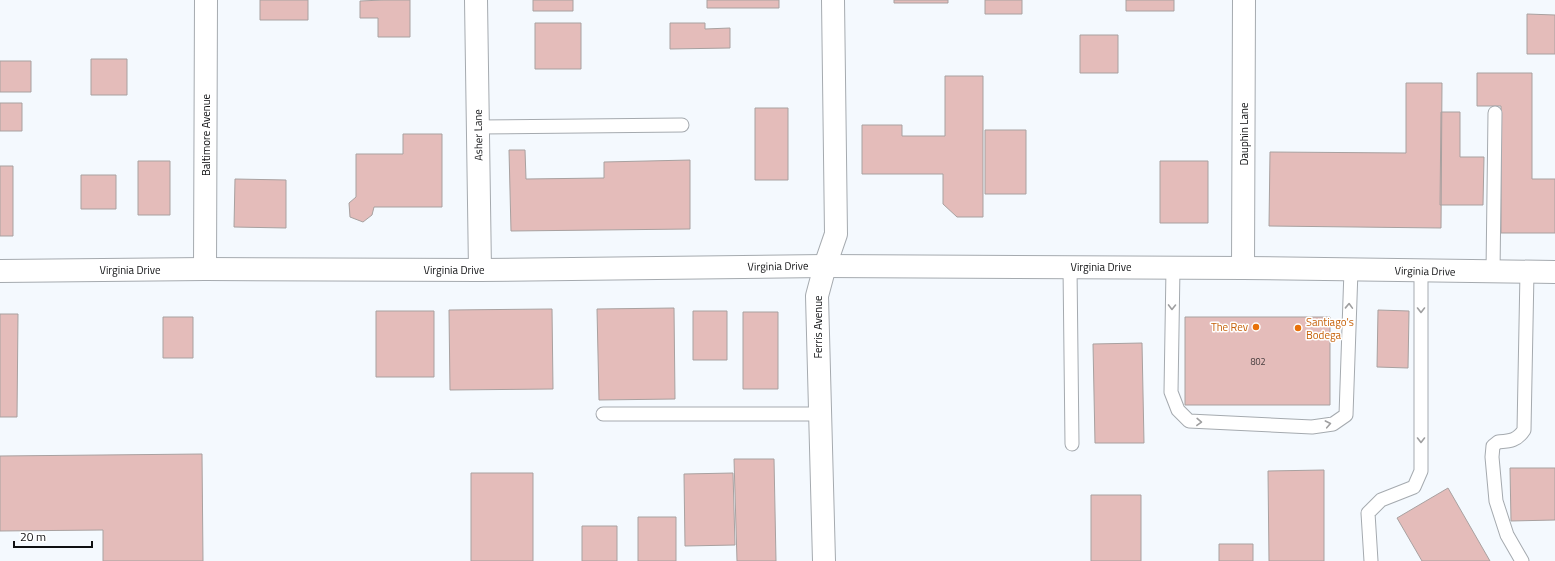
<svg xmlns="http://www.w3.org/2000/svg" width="1555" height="561" font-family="'Titillium Web',sans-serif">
	<rect width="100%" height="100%" fill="#f4f9fe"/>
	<!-- building -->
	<path fill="#e4bcba" stroke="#a8a1a0" d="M260,0H308V20H260Z
		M383,0H410V37H378V18H360V1Z
		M533,0H573V11H533Z
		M707,0H779V8H707Z
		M894,0H948V3H894Z
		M985,0H1022V14H985Z
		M1126,0H1174V11H1126Z
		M1527,14L1555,15V54H1527Z
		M535,23H581V69H535Z
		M670,23H705V29L730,28V48L670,49Z
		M1080,35H1118V73H1080Z
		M91,59H127V95H91Z
		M0,61H31V92H0Z
		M1477,73H1532V179H1555V233H1501V106H1477Z
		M945,76H983V217H957L943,204V174H862V125H902V136H945Z
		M1406,83H1442L1441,228L1269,226L1270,152L1406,153Z
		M0,103H22V131H0Z
		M755,108H788V180H755Z
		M1441,112H1460V157H1484L1483,205H1440Z
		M985,130H1026V194H985Z
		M403,134H442V207H374L372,215L363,222L350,217L349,203L356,197V154H403Z
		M509,150H525L526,179L604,178V162L690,160V229L511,231Z
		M138,161H170V215H138Z
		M1160,161H1208V223H1160Z
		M0,166H13V236H0Z
		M81,175H116V209H81Z
		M235,179L286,180V228L234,227Z
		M674,308L675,399L599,400L597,309Z
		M552,309L553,389L450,390L449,310Z
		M1378,310L1409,311L1408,368L1377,367Z
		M376,311H434V377H376Z
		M693,311H727V360H693Z
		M743,312H778V389H743Z
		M0,314H18L17,417H0Z
		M163,317H193V358H163Z
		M1185,317H1330V405H1185Z
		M1142,343L1144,443H1095L1093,344Z
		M202,454L203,561H103V530L0,531V456Z
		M734,459H774L776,561H737Z
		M1510,468H1555V520L1511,521Z
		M1324,470V561H1269L1268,471Z
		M471,473H533V561H471Z
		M733,473L735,545L685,546L684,474Z
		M1448,488L1490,561H1422L1397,518Z
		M1091,495H1141V561H1091Z
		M638,517H676V561H638Z
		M582,526H617V561H582Z
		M1219,544H1253V561H1219Z"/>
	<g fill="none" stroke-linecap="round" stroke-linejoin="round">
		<defs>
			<path id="lane" d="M478,127L682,125
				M1070,267L1072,444
				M1173,268L1171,392L1178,410L1189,421L1312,427L1333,424L1346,415L1351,270
				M1493,272L1495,113
				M603,414H820
				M1371,561L1368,513L1381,500L1414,487L1421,471V271
				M1522,561L1507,535L1496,501L1492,457L1493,446L1498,442C1509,441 1517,441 1524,430L1527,272"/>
			<path id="street" d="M476,0L480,270
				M1243,268L1244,0
				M205,269L206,0
				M824,561L817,296L825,266L836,234L833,0"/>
			<path id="secondary" d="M0,271L205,269L480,270L825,266L1243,268L1555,272"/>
		</defs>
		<!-- lane casing -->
		<use href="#lane" stroke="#a5aaaf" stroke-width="15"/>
		<!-- street casing -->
		<use href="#street" stroke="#a5aaaf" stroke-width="24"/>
		<!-- secondary casing -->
		<use href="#secondary" stroke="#a5aaaf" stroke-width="24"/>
		<!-- lane -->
		<use href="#lane" stroke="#fff" stroke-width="13"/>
		<!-- street -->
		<use href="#street" stroke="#fff" stroke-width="22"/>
		<!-- secondary -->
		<use href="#secondary" stroke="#fff" stroke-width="22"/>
	</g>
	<!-- one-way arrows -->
	<defs><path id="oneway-chevron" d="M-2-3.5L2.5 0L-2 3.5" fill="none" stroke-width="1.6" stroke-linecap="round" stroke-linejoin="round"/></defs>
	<g stroke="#9f9fa0">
		<use href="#oneway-chevron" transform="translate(1349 306) rotate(-88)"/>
		<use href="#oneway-chevron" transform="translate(1172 307) rotate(91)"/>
		<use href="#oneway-chevron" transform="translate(1421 310) rotate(90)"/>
		<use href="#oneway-chevron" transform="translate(1199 422) rotate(2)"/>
		<use href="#oneway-chevron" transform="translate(1328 424) rotate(-11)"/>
		<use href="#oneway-chevron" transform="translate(1421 440) rotate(90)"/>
	</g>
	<!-- markers -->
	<g fill="#e8710a" stroke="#fff" stroke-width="1.5">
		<circle cx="1256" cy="327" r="4"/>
		<circle cx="1298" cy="328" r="4"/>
	</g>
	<g text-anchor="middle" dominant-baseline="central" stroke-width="3" stroke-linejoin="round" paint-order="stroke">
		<!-- number labels -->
		<g font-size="9" fill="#443b3c">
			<text x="1258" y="361">802</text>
		</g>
		<!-- street labels -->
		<g font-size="11" fill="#0f1012" stroke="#fff">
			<text transform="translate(1244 134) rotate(-90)">Dauphin Lane</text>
			<text transform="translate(206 135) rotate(-90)">Baltimore Avenue</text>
			<text transform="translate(478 135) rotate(-91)">Asher Lane</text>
			<text transform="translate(778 266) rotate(-1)">Virginia Drive</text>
			<text x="1101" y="267">Virginia Drive</text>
			<text x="130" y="270">Virginia Drive</text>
			<text x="454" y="270">Virginia Drive</text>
			<text transform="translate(1425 271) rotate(1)">Virginia Drive</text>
			<text transform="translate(818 327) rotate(-90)">Ferris Avenue</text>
		</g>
		<!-- food labels -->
		<g font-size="11" fill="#c56008" stroke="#fff" text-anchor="start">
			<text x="1306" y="322">Santiago's<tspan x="1306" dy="13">Bodega</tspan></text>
			<text x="1248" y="327" text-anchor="end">The Rev</text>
		</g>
	</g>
	<!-- scale -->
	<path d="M14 541v6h78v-6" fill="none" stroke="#0f1012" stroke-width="2"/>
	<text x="20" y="541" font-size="12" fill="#0f1012" stroke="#ffffff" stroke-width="3" paint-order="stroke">20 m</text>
</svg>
